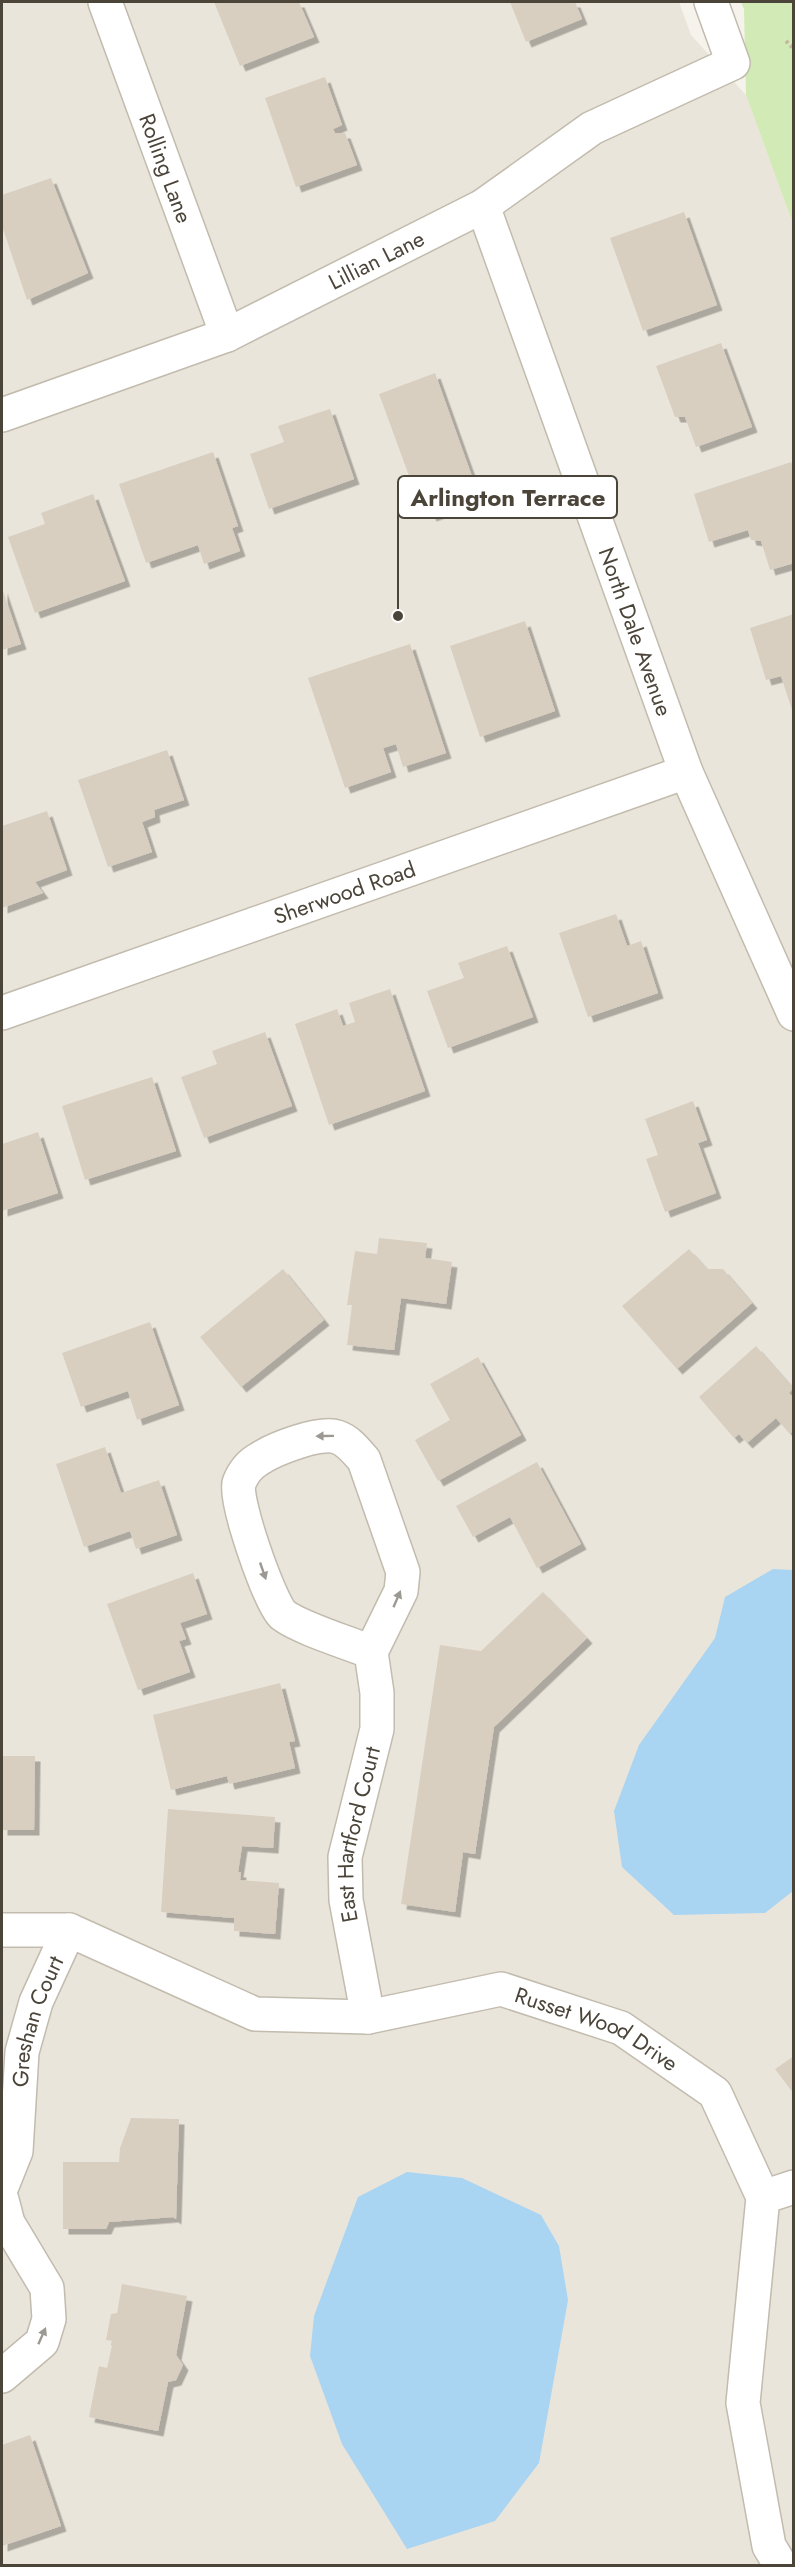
<svg xmlns="http://www.w3.org/2000/svg" width="795" height="2567" font-family="Jost,sans-serif">
	<defs>
		<filter id="shadow"><feDropShadow dx="5.5" dy="5.5" stdDeviation="0" flood-color="#0004"/></filter>
	</defs>
	<rect width="100%" height="100%" fill="#f6f3ec"/>
	<!-- residential -->
	<path fill="#eae5da" d="M2,2H679L691,35L746,95L793,224V2565L2,2566Z"/>
	<!-- green -->
	<path fill="#d2eab5" d="M741,2H793V224L746,95L744,9Z"/>
	<!-- water -->
	<path fill="#a9d4f2" d="M773,1569L793,1570V1891L765,1913L674,1915L622,1867L614,1811L639,1745L715,1638L725,1597Z
		M407,2172L462,2178L541,2215L559,2246L568,2300L539,2463L495,2521L407,2549L342,2444L310,2356L314,2316L358,2197Z"/>
	<!-- building -->
	<path fill="#d8cfc1" filter="url(#shadow)" d="M214,2H299L314,37L240,66Z
		M510,2H575L582,19L526,42Z
		M325,77L342,125L333,129L335,133H345L357,165L296,187L265,98Z
		M51,178L88,273L27,300L2,226V195Z
		M684,212L717,305L643,331L610,238Z
		M721,343L752,427L696,447L685,417H675L656,366Z
		M435,373L480,499L431,516L420,486L412,484L379,394Z
		M330,409L354,479L269,509L250,454L284,442L278,426Z
		M213,452L238,526L232,528L240,551L204,564L198,545L146,563L119,484Z
		M791,462L794,469V563L770,570L761,541L751,540L748,530L709,542L694,494Z
		M93,494L125,581L35,613L8,537L45,524L41,513Z
		M2,588L21,644L2,650Z
		M794,614V713H793L781,676L766,680L750,628Z
		M525,621L555,711L480,737L450,646Z
		M410,644L446,753L403,767L396,744L383,748L391,772L345,788L308,678Z
		M167,750L184,800L154,810L155,817L142,822L152,852L108,867L78,780Z
		M47,811L67,870L35,882L43,893L2,908V826Z
		M616,914L627,946L641,941L658,993L588,1017L559,933Z
		M507,946L533,1017L448,1048L427,991L464,978L458,963Z
		M390,989L425,1091L329,1125L295,1024L337,1009L343,1026L355,1022L349,1003Z
		M265,1032L292,1106L204,1138L181,1077L217,1064L212,1051Z
		M152,1077L176,1151L85,1180L62,1106Z
		M693,1101L707,1140L698,1143L716,1193L665,1212L646,1159L658,1155L645,1119Z
		M38,1132L58,1193L2,1211V1144Z
		M379,1238L427,1243L425,1258L452,1262L446,1304L401,1298L394,1350L347,1345L352,1305H347L355,1251L377,1254Z
		M689,1249L707,1269H723L752,1303L677,1369L622,1306Z
		M283,1269L324,1320L241,1387L200,1337Z
		M150,1322L179,1405L137,1420L128,1391L81,1407L62,1353Z
		M756,1346L793,1388L789,1393L794,1398V1430L790,1434L776,1418L747,1443L739,1434L734,1438L699,1397Z
		M478,1357L521,1435L438,1481L415,1440L450,1420L430,1384Z
		M105,1447L121,1493L159,1480L177,1535L136,1549L130,1531L84,1547L56,1464Z
		M537,1462L581,1544L537,1568L510,1517L473,1537L456,1506Z
		M193,1573L207,1614L180,1623L186,1639L179,1641L190,1672L138,1690L107,1604Z
		M543,1592L587,1638L494,1727L475,1854L463,1852L455,1912L401,1904L440,1645L481,1651Z
		M280,1683L295,1741L289,1742L295,1768L229,1784L227,1776L171,1790L153,1715Z
		M2,1756H35L34,1830H2Z
		M168,1809L275,1817L273,1848L242,1846L238,1872H241L240,1880L279,1883L275,1934L234,1931V1918L161,1912Z
		M794,2056V2094L775,2069Z
		M131,2118L179,2119L176,2219L173,2217L109,2222L106,2229H63V2162H119L120,2148Z
		M122,2284L187,2296L176,2355L183,2365L176,2380L168,2382L158,2431L89,2417L99,2366L107,2368L113,2341L106,2340L111,2314L117,2313Z
		M30,2435L61,2526L2,2546V2445Z"/>
	<g fill="none" stroke-linecap="round" stroke-linejoin="round">
		<defs>
			<g id="minor">
				<path id="s1" d="M105,2L227,335"/>
				<path id="s2" d="M483,206L686,772L794,1014"/>
				<path id="s3" d="M2,415L227,335L483,206L592,128L733,63L711,2"/>
				<path id="s4" d="M2,1013L686,772"/>
				<path id="s5" d="M2,1930H69L255,2014L368,2017L501,1989L621,2028L715,2093L763,2197L743,2403L769,2546L781,2566"/>
				<path id="s6" d="M368,2017L346,1900L345,1857L377,1729V1693L371,1652L401,1591L403,1572L364,1460C356,1451 349,1441 337,1437C320,1431 274,1449 259,1459C250,1464 243,1473 239,1483C233,1497 270,1604 283,1615C300,1628 349,1643 371,1652"/>
				<path id="s7" d="M2,2186L16,2151L22,2052L36,2002L69,1930"/>
				<path d="M763,2197L794,2187"/>
				<path d="M2,2200L8,2223L47,2288L49,2319L42,2342L2,2376"/>
			</g>
		</defs>
		<!-- minor casing -->
		<use href="#minor" stroke="#c2bbae" stroke-width="36"/>
		<!-- path -->
		<path stroke="#c4b79f" stroke-width="4" stroke-dasharray="3 3" stroke-linecap="butt" d="M786,41L794,49"/>
		<!-- minor -->
		<use href="#minor" stroke="#fff" stroke-width="33"/>
	</g>
	<!-- one-way arrows -->
	<defs><path id="oneway-solid" d="M-6-.8H1V-3.2L6.5 0L1 3.2V.8H-6Z" transform="scale(1.5)"/></defs>
	<g fill="#9c9892">
		<use href="#oneway-solid" transform="translate(325 1436) rotate(179)"/>
		<use href="#oneway-solid" transform="translate(263 1571) rotate(71)"/>
		<use href="#oneway-solid" transform="translate(397 1599) rotate(-67)"/>
		<use href="#oneway-solid" transform="translate(42 2336) rotate(-66)"/>
	</g>
	<g text-anchor="middle" dominant-baseline="central" stroke-width="5" stroke-linejoin="round" paint-order="stroke">
		<!-- street labels -->
		<g font-size="22" fill="#4b4439" stroke="#fff">
			<text stroke="none"><textPath href="#s1" startOffset="177">Rolling Lane</textPath></text>
			<text stroke="none"><textPath href="#s3" startOffset="406">Lillian Lane</textPath></text>
			<text stroke="none"><textPath href="#s2" startOffset="452">North Dale Avenue</textPath></text>
			<text stroke="none"><textPath href="#s4" startOffset="363">Sherwood Road</textPath></text>
			<text stroke="none"><textPath href="#s6" startOffset="186">East Hartford Court</textPath></text>
			<text stroke="none"><textPath href="#s7" startOffset="170">Greshan Court</textPath></text>
			<text stroke="none"><textPath href="#s5" startOffset="624">Russet Wood Drive</textPath></text>
		</g>
	</g>
	<!-- callouts -->
	<path fill="none" stroke="#4b4439" stroke-width="2" d="M398 616L398 497"/>
	<circle fill="#4b4439" stroke="#fff" stroke-width="2" cx="398" cy="616" r="6"/>
	<rect fill="#fff" stroke="#4b4439" stroke-width="2" x="398" y="476" width="219" height="42" rx="6"/>
	<g font-size="24" text-anchor="middle" font-weight="bold" fill="#4b4439">
		<text x="508" y="506">Arlington Terrace</text>
	</g>
	<!-- border -->
	<rect width="795" height="2567" fill="none" stroke="#4b4439" stroke-width="6"/>
</svg>
